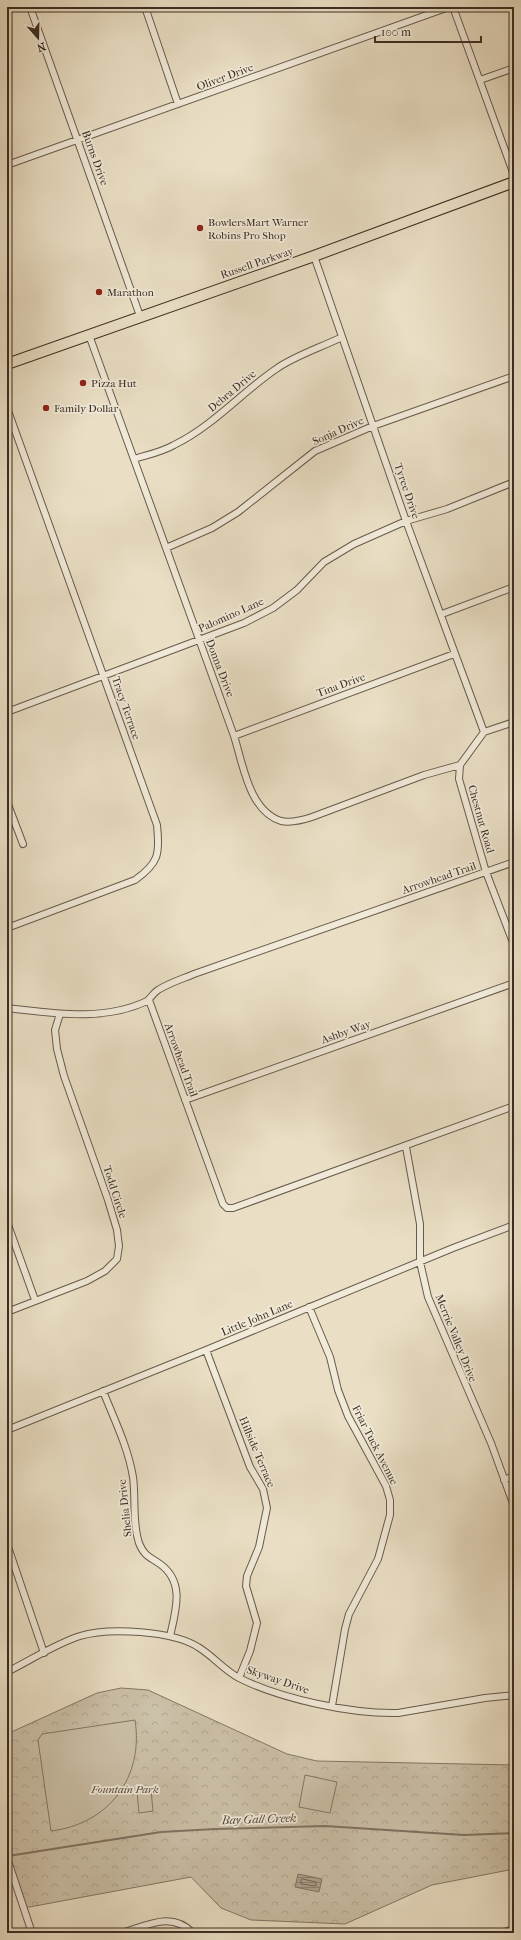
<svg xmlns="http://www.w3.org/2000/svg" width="521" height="1940" font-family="'IM FELL French Canon',serif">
	<defs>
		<pattern id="park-crowns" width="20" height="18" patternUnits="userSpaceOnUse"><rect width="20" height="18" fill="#ccc1a9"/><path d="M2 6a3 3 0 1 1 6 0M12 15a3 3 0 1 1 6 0" fill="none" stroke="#b0a691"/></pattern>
		<pattern id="water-rules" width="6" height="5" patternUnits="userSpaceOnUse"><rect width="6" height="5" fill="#aea28e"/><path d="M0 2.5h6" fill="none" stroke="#8f8474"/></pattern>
	</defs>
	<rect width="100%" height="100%" fill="#eadfc5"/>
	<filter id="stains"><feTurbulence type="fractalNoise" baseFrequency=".005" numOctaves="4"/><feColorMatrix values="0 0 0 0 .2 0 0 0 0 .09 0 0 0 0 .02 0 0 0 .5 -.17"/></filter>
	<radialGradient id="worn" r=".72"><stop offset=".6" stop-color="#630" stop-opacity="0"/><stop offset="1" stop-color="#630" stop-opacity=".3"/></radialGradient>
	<!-- park -->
	<path fill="url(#park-crowns)" stroke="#847766" d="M121,1688L148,1690L287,1754L317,1761L514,1765V1869L432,1885L345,1924L251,1920L221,1908L191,1877L24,1908L7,1858V1734L97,1693Z"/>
	<!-- pitch -->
	<path fill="#ccc1a9" stroke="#847766" d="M135,1720C144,1777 109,1824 51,1831L38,1740L42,1734Z
		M305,1775L337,1782L330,1813L299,1807Z
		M151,1790L153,1811L139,1813L137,1791Z"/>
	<!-- water -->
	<path fill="url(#water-rules)" stroke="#807363" d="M298,1874L322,1879L319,1892L295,1887Z"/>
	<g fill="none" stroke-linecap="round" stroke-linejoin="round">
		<!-- shore -->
		<path stroke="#746858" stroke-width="1" d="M303,1879L316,1882V1886L301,1884V1880Z"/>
		<!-- stream -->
		<path stroke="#807363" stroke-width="2" d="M8,1856L161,1832L215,1829L325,1826L464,1835L514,1833"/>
		<defs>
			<path id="minor" d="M30,7L140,316
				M145,7L178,104
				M453,7L514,175
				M146,10L154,7
				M480,80L514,68
				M7,165L449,7
				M314,256L406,521L484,732
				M89,335L234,736C243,764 249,811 281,821C291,823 303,820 312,817L424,775L460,765
				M7,408L157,825C160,854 159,863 135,880L7,928
				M134,459C147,455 162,452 174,445C213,426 241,393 276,369C294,356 322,347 342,337
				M166,548L212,528L238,512L315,451L373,426L514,376
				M442,614L514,587
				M7,712L244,623L273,608L297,590L324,562L354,544L406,521L447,509L514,482
				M514,722L484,732L460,765L459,779L486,872L514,945
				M234,736L454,654
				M7,802L23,844
				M149,1000L223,1204L227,1208H233L514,1106
				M7,1008C53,1013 103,1022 147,1001C151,998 153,993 158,990C169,983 182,979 194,974L514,862
				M185,1100L514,983
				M406,1147L420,1224V1262L428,1297L491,1443L514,1506
				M7,1222L35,1300
				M309,1307L330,1357L338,1390L348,1416L386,1486L390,1500V1515L378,1559L349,1614L345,1629L332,1706
				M7,1312L87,1281L105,1271L117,1259L119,1246L117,1230L108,1200L64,1076L57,1049L55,1030L60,1014
				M206,1350L250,1467L263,1489L267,1508L259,1547L247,1576L246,1586L257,1623L250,1651L239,1678
				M103,1391C114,1419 128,1447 133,1477C136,1498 132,1522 139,1543C144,1556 150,1557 160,1564C185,1582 176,1610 170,1636
				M7,1430L206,1350L453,1248L514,1225
				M504,1480L514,1476
				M7,1544L44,1653
				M7,1672C31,1660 55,1644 80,1636C109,1627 173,1631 198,1647C213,1656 224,1670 239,1678C281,1699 351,1714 398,1713L485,1698L514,1695
				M7,1858L32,1933
				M122,1933C148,1925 172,1911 193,1933
				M501,1933L514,1929"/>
			<path id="primary" d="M7,364L314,256L514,182"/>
		</defs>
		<!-- minor casing -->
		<use href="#minor" stroke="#675a4c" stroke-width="8"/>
		<!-- primary casing -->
		<use href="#primary" stroke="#3b2d23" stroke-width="12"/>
		<!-- minor -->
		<use href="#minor" stroke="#f1ead9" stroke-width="6"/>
		<!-- primary -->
		<use href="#primary" stroke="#eadfc5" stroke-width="10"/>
	</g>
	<!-- markers -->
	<g fill="#8f2418" stroke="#f1ead9" stroke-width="1.5">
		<circle cx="200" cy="228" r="4"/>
		<circle cx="99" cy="292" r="4"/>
		<circle cx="83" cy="383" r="4"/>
		<circle cx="46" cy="408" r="4"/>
	</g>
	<g text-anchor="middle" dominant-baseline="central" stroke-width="3.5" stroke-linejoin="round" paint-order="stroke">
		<!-- street labels -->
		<g font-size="11" fill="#3b2d23" stroke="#f1ead9">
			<text transform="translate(225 77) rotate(-20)">Oliver Drive</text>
			<text transform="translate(95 158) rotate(70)">Burns Drive</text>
			<text transform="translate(257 263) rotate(-19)">Russell Parkway</text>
			<text transform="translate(232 391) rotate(-40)">Debra Drive</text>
			<text transform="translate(338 431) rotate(-24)">Sonja Drive</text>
			<text transform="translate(407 491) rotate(71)">Tyree Drive</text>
			<text transform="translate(231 615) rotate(-24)">Palomino Lane</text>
			<text transform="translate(220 668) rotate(69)">Donna Drive</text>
			<text transform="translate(341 685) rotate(-20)">Tina Drive</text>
			<text transform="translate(126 708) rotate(71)">Tracy Terrace</text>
			<text transform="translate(481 819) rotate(74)">Chestnut Road</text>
			<text transform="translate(439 878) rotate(-19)">Arrowhead Trail</text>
			<text transform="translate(346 1032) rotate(-19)">Ashby Way</text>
			<text transform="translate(181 1060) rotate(70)">Arrowhead Trail</text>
			<text transform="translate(115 1192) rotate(72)">Todd Circle</text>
			<text transform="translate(257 1318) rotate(-23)">Little John Lane</text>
			<text transform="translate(456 1338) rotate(68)">Merrie Valley Drive</text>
			<text transform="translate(375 1445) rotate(63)">Friar Tuck Avenue</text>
			<text transform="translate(257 1452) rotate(67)">Hillside Terrace</text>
			<text transform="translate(125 1508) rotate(-96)">Shelia Drive</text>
			<text transform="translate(278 1680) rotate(19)">Skyway Drive</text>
		</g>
		<!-- poi labels -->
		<g font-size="11" fill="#3b2d23" stroke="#f1ead9" text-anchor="start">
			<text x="208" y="222">BowlersMart Warner<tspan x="208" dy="13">Robins Pro Shop</tspan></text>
			<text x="107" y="292">Marathon</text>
			<text x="91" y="383">Pizza Hut</text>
			<text x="54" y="408">Family Dollar</text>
		</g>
		<!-- park labels -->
		<g font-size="11" font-style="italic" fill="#584b3e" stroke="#f1ead9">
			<text x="125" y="1789">Fountain Park</text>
		</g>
		<!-- water labels -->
		<g font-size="12" font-style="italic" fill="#584a3e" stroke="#f1ead9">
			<text transform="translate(259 1819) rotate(-2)">Bay Gall Creek</text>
		</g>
	</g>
	<!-- margin -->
	<rect width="521" height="1940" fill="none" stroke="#eadfc5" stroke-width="24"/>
	<rect x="8" y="8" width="505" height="1924" fill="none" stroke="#3b2d23" stroke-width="2"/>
	<rect x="12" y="12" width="497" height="1916" fill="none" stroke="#3b2d23"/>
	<!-- north arrow -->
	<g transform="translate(38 38) rotate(160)" stroke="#f1ead9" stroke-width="3" paint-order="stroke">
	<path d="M0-3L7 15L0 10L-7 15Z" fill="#3b2d23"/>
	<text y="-6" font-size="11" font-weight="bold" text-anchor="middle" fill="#3b2d23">N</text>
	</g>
	<!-- scale -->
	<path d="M375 36v6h106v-6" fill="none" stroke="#3b2d23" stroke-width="2"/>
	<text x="381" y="36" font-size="12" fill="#3b2d23" stroke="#f1ead9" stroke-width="3" paint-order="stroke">100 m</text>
	<rect width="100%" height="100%" filter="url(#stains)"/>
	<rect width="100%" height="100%" fill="url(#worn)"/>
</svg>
